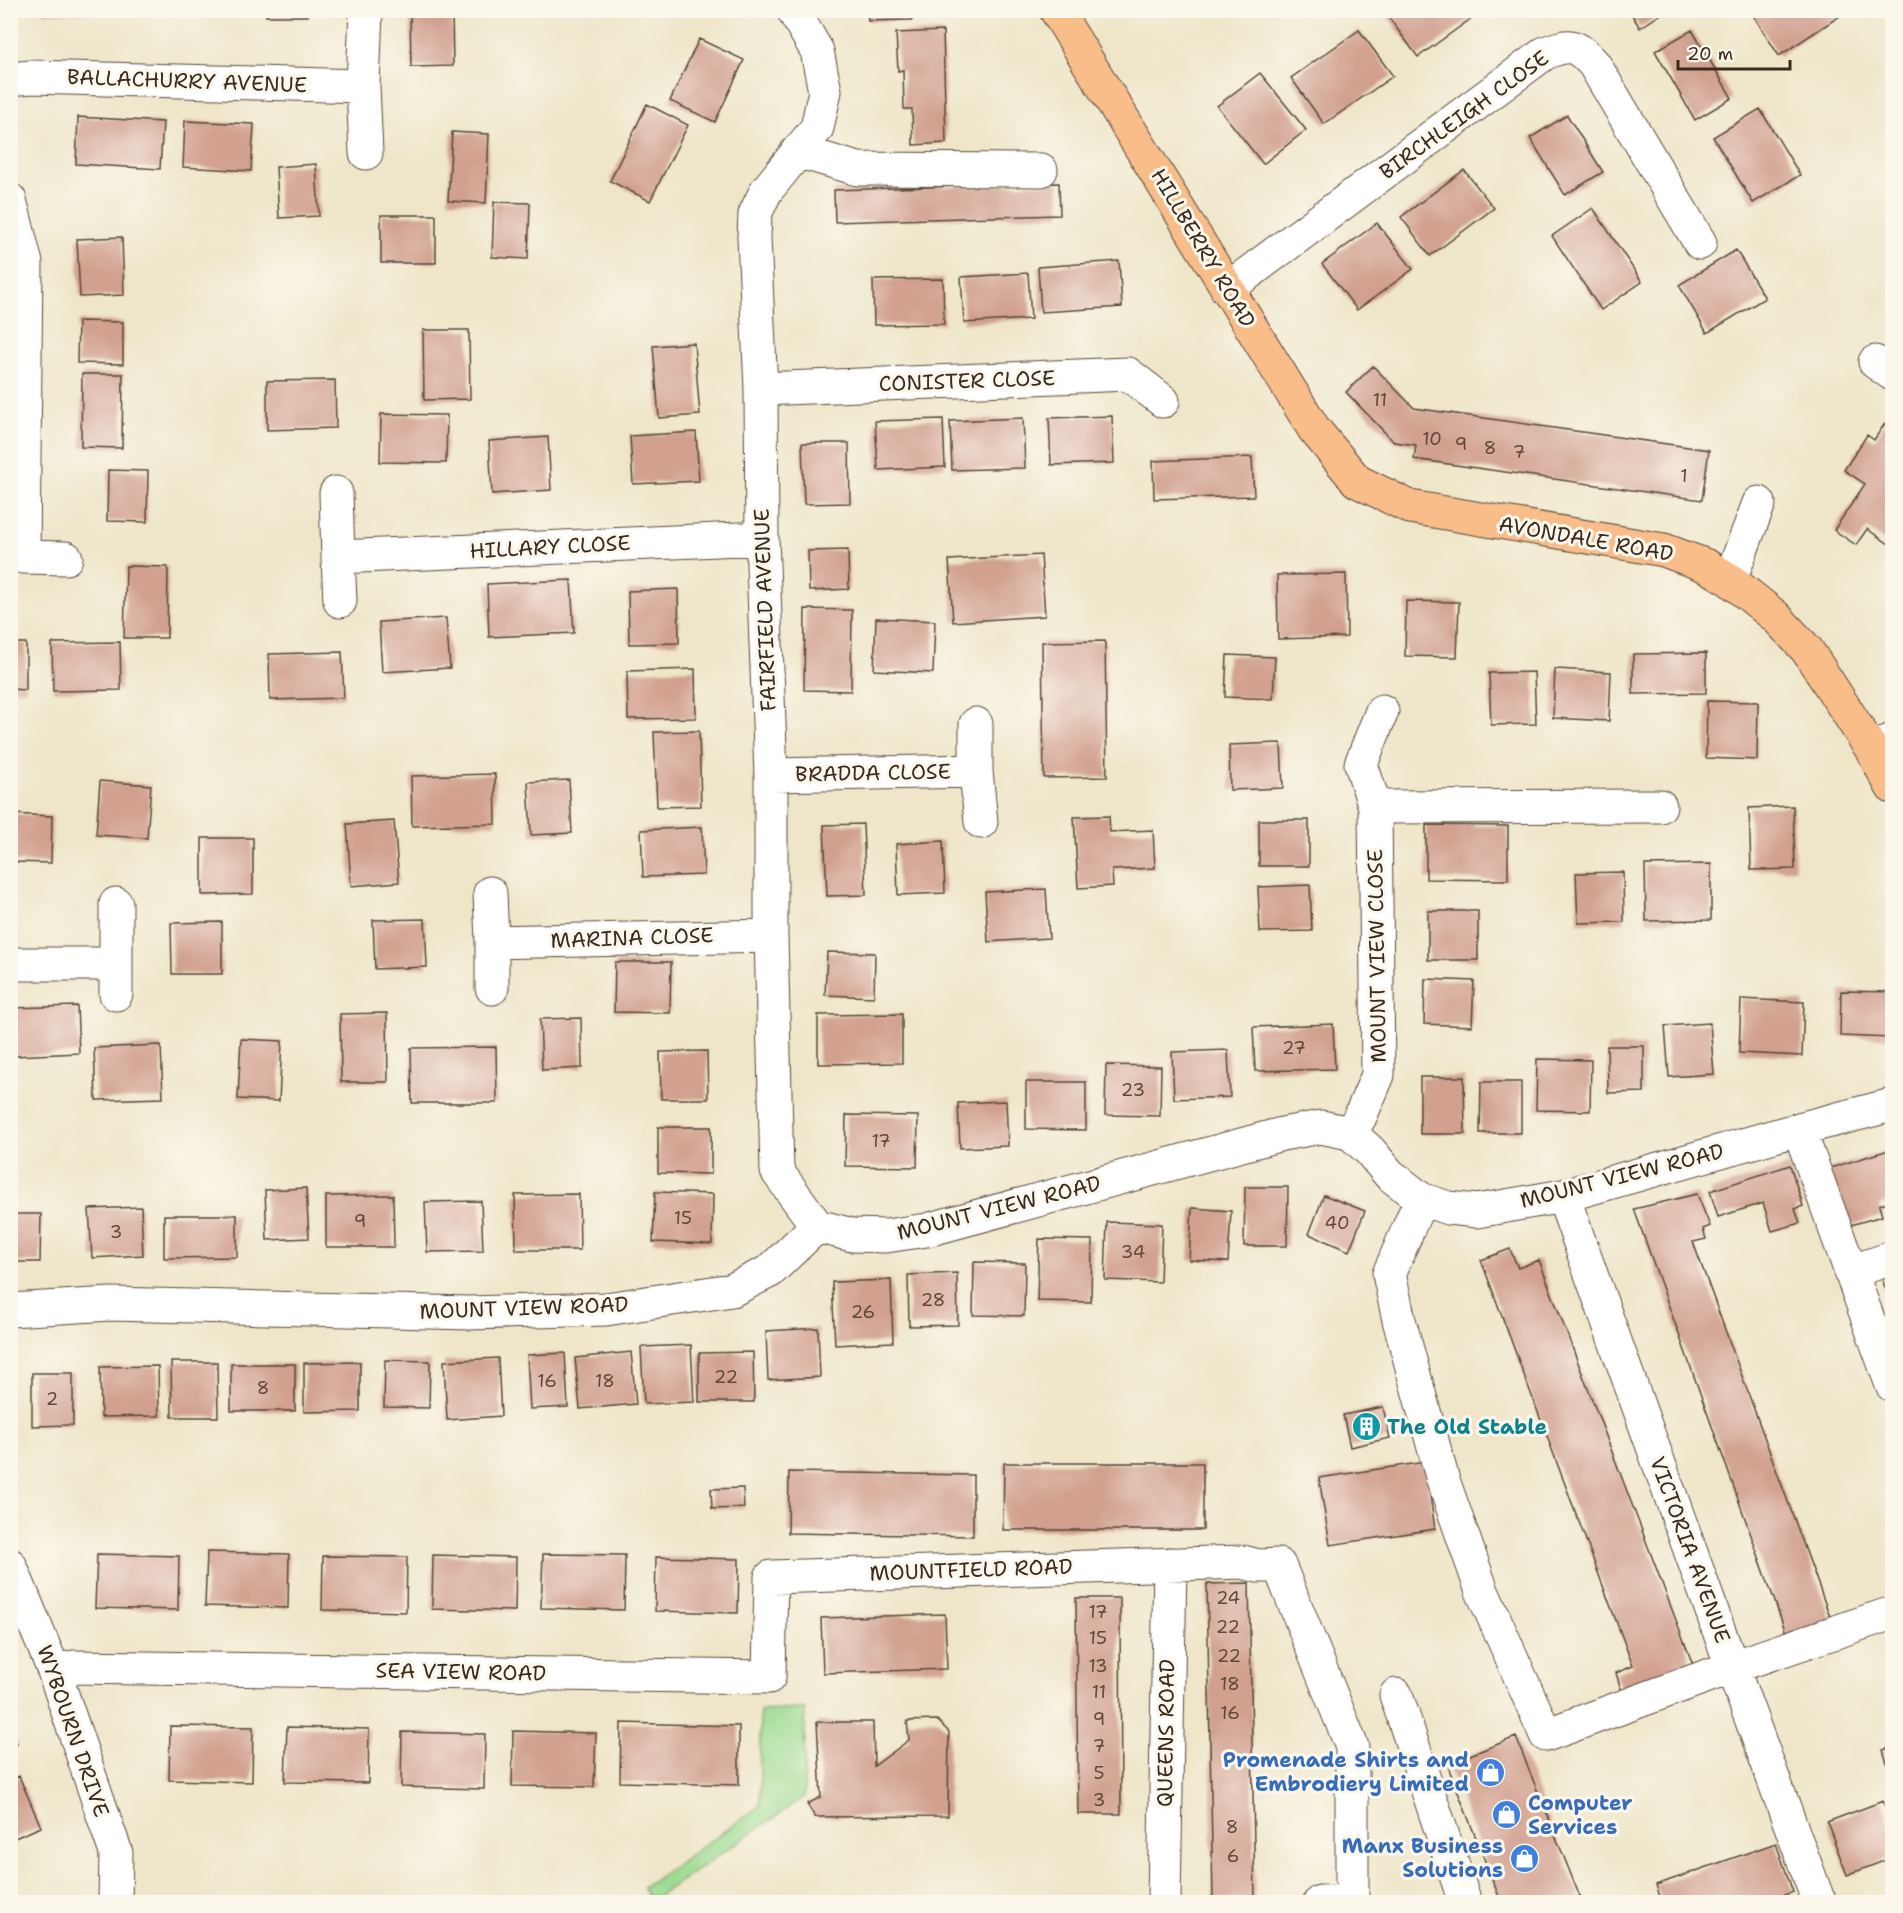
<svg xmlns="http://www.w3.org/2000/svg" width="1903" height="1913" font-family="'Shantell Sans',sans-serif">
	<rect width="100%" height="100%" fill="#fbf7ec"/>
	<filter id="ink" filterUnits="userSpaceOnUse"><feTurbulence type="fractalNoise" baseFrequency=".0167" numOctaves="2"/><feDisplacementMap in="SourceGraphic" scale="12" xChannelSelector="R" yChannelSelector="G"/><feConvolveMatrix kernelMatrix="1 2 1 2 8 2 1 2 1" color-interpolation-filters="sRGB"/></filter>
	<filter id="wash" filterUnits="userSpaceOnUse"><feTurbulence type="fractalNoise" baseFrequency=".008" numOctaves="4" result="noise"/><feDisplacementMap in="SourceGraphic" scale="24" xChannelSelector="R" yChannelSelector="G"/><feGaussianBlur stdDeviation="1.35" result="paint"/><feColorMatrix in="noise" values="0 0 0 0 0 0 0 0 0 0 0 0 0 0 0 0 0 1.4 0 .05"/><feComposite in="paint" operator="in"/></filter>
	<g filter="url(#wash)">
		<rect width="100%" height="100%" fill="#efe6c9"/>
		<!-- green -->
		<path fill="#9cdb91" stroke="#6c8258" stroke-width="1.5" d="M805,1709L804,1797L651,1901L643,1888L760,1806V1711Z"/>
		<g id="blocks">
			<!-- building -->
			<path fill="#d1a08f" d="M43,10H93L92,13H43Z
				M147,10H224V15L147,12Z
				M266,10H308V16H266Z
				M410,10H452L453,66L411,67Z
				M867,10H912V20L868,21Z
				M1383,10H1483L1418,57Z
				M1629,10H1667L1640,28Z
				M1750,10H1849L1779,56Z
				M1359,30L1393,76L1324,124L1291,78Z
				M1692,30L1732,98L1695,120L1655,51Z
				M943,31L946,143L913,145L912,109H904L903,70L898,71L896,33Z
				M699,39L744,60L715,122L670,101Z
				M1260,73L1306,130L1263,164L1217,106Z
				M647,104L688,125L650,201L610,181Z
				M1760,109L1800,175L1753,203L1713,137Z
				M1567,115L1603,172L1565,195L1530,138Z
				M78,117L163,122L160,169L76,164Z
				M185,121L254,124L251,171L183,167Z
				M452,132L489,134L486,203L448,201Z
				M316,164L319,216L279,218L276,167Z
				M1464,170L1494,208L1430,256L1401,217Z
				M1059,183L1060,215L835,222L834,190Z
				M494,202L530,203L528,259L492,257Z
				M1593,208L1642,282L1601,310L1552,236Z
				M381,215H436V263H381Z
				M1377,223L1413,269L1357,310L1322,264Z
				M122,237L124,295L80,297L77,239Z
				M1736,250L1765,298L1707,333L1679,285Z
				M1119,261L1122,307L1041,312L1038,267Z
				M1028,273L1031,319L964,323L961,277Z
				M943,279L944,324L874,325L873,280Z
				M78,321L123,322V364L77,363Z
				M423,330H469L470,399L424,400Z
				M694,343L700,415L659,418L653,346Z
				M1373,366L1414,408L1709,450L1702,500L1414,459L1416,445L1394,442L1346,392Z
				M82,374H123L122,448L81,447Z
				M335,380L336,428L267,430V381Z
				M381,414L447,415L446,463L380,462Z
				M1112,416L1114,463L1051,465L1049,418Z
				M1890,416L1892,418V546L1867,529L1856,545L1834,530L1865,484L1844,470L1867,435L1874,440Z
				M1023,418L1025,468L952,470L950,421Z
				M943,419L945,467L878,470L875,421Z
				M696,432L699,481L633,484L630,436Z
				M548,437L551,490L492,494L489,441Z
				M802,443H849L850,503L804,504Z
				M1252,457L1254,496L1154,499L1153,461Z
				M108,470L148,471L147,522L107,521Z
				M848,550L849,589L809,591L808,551Z
				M1041,555L1045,616L953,622L949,560Z
				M126,566L168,567L167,638H124Z
				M1346,574L1347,637L1278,639L1277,575Z
				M571,580L574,633L489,637L487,584Z
				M678,589L679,643L629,644L628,591Z
				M1406,601L1459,602L1457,657L1405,656Z
				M805,609L852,610L851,691L804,690Z
				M446,618L450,668L382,672L379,622Z
				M876,618L935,621L933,673L874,670Z
				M1105,641L1107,777L1044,778L1042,642Z
				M120,642L121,690L53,691L52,643Z
				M10,643H26V690L10,689Z
				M342,652L344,698L270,700L269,654Z
				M1706,653V693L1633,694V654Z
				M1227,655L1275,657L1273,699L1225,697Z
				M695,669L696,718L628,719L627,671Z
				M1555,669L1611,672L1609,721L1553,718Z
				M1534,672L1536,724L1491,725L1489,673Z
				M1707,701L1758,702L1757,760L1706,758Z
				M699,731L701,806L657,807L654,732Z
				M1281,743L1283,788L1230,790L1229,745Z
				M495,774L496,824L412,826L411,776Z
				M569,780L572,833L531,835L528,782Z
				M100,781L151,785L147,838L96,835Z
				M1793,806L1795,869L1751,870L1749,808Z
				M10,814L52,816L51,863L10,862Z
				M1109,816L1110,832L1153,830L1155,868L1112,870L1113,886L1078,888L1074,817Z
				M1259,820H1309V866H1259Z
				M394,821L399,882L351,886L347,824Z
				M863,824L866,895L827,896L824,825Z
				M1426,825L1508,826V880L1426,879Z
				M702,827L704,875L643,877L641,830Z
				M202,838H253V894L202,895Z
				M943,841L945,893L898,895L896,844Z
				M1711,864V920L1646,921L1645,865Z
				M1623,872L1624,922L1578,923L1576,873Z
				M1310,885L1312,931L1260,932L1258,887Z
				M1046,889L1049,938L988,942L985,892Z
				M1428,911H1478V960H1428Z
				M425,919L427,967L375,969L373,920Z
				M222,922V974H172L171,923Z
				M827,952L875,953L874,997L825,995Z
				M615,962H671L670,1013L614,1012Z
				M1425,979L1474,981L1472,1026L1424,1024Z
				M1841,991L1892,992V1038L1840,1036Z
				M1741,999L1804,1002L1802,1056L1739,1053Z
				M77,1006L79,1053L14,1056L12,1008Z
				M387,1013L388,1082H341L340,1014Z
				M902,1014V1063L818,1064V1015Z
				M581,1018L582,1068L542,1070L540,1019Z
				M1710,1023L1714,1074L1669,1077L1665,1026Z
				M1333,1024L1335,1069L1255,1071L1253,1027Z
				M241,1039L282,1041L279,1101L238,1099Z
				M161,1045L163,1098L96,1100L94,1048Z
				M1607,1046H1644V1092L1608,1093Z
				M496,1047L497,1103H412L411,1048Z
				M1228,1050L1230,1097L1174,1099L1172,1052Z
				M707,1051L708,1099H661L660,1052Z
				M1537,1059L1591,1060L1590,1111L1536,1110Z
				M1106,1065L1161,1066L1160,1116L1105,1115Z
				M1420,1077H1464L1465,1134H1420Z
				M1026,1082H1086V1130L1026,1129Z
				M1481,1082H1521V1133H1480Z
				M1006,1101L1008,1146L960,1148L958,1103Z
				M846,1115L918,1116L917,1167L845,1166Z
				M658,1127H711V1174L658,1173Z
				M1892,1149V1200L1879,1205L1882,1216L1844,1227L1827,1169Z
				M1790,1165L1803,1206L1795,1209L1800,1223L1772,1231L1763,1203L1718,1217L1710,1191Z
				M1245,1187H1288L1287,1246H1244Z
				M306,1188L309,1238L267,1240L265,1190Z
				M655,1192L713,1194L712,1244L653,1242Z
				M579,1194L580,1250H516L515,1195Z
				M1697,1194L1710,1226L1703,1229L1706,1239L1693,1242L1833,1625L1789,1641L1634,1209Z
				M393,1195L394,1247H326V1196Z
				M1324,1195L1365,1211L1349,1251L1309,1234Z
				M481,1201L483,1251L427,1252L425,1202Z
				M141,1207L143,1255L92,1258L89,1209Z
				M1192,1208L1231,1211L1228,1262L1189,1260Z
				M10,1214H41L40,1262H10Z
				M164,1215H237V1257L164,1258Z
				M1107,1222L1162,1224L1160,1282L1105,1280Z
				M1039,1239L1092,1240L1091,1302L1037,1301Z
				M1510,1249L1518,1268L1539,1260L1695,1670L1623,1696L1616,1673L1633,1666L1481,1260Z
				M974,1262L1025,1263L1024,1316L973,1315Z
				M1892,1270V1306L1880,1274Z
				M957,1273L958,1325L909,1326L908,1275Z
				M891,1280L893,1342L835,1345L832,1282Z
				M818,1328L820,1377L768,1380L766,1331Z
				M691,1345L694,1402L644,1404L641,1347Z
				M631,1352L636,1404L580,1409L575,1358Z
				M753,1352L754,1402H699V1353Z
				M565,1353L568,1407L530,1409L527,1355Z
				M498,1358L501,1416L447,1420L444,1361Z
				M385,1360L430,1361L429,1408L384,1407Z
				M171,1362H217L218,1417H172Z
				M360,1362V1411L304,1412V1363Z
				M231,1364H295V1411H231Z
				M158,1366L159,1416L101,1417L100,1367Z
				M32,1373H73V1425L32,1426Z
				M1383,1407L1390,1438L1350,1447L1343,1415Z
				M1425,1462L1435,1529L1330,1545L1319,1478Z
				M1004,1463H1203V1530H1003Z
				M789,1472L973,1475V1536L788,1533Z
				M743,1488L744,1508L712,1509L711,1489Z
				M207,1552L289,1554L288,1608L205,1606Z
				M97,1554L179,1556L178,1610L95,1608Z
				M543,1554L625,1555L624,1610L541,1608Z
				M433,1555L516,1557L515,1611L432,1609Z
				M323,1556L407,1557L406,1612L322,1610Z
				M656,1557L739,1559L738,1613L655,1611Z
				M1249,1583L1255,1899L1213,1900L1207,1584Z
				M1076,1598H1120L1121,1814H1078Z
				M945,1614L947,1669L823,1673L821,1618Z
				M937,1720L949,1732L948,1816L815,1817L807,1804L821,1797L817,1722H873L874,1766L909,1740L907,1721Z
				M621,1723L739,1726V1785L620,1782Z
				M10,1726L17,1743L10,1746Z
				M170,1726L253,1727L252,1782L169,1780Z
				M287,1727L369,1729L368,1783L285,1782Z
				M513,1731L596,1733L594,1787L512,1786Z
				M402,1732L485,1734L484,1789L401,1787Z
				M1516,1737L1533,1780L1582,1902H1502L1498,1894L1447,1764Z
				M1892,1747V1779L1883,1750Z
				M19,1776L41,1827L10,1840V1780Z
				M1883,1801L1892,1826V1858L1847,1875L1827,1822Z
				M1776,1843L1793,1892L1764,1902H1662L1656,1885Z"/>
		</g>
	</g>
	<g filter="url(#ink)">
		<use href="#blocks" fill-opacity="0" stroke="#564638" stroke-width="1.5"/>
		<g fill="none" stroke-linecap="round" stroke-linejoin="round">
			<defs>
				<path id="minor" d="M793,10L817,51L825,91L817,128L766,191L755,214L754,238L761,389L762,538L771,775V936L777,1171L817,1226
					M10,79L31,77L363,86L366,10
					M363,86L366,153
					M797,151L858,169L1041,170
					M10,200L26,263L23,557L66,558
					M1227,289L1545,53C1571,43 1575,44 1594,64L1700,243
					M1875,362L1892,374
					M761,389L1128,374L1163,401
					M336,493L338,557L762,538
					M338,557L340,601
					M1730,580L1759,503
					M976,724V771
					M1872,750L1892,740
					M771,775L976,771L981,822
					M1375,807L1660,806
					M490,893L492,942L771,936
					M10,964H116V904
					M116,964V994
					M492,988V942
					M1799,1129L1892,1385
					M1350,1133L1360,1117L1378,1075L1375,807L1361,764L1382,711
					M1563,1196L1732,1667L1819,1902
					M1421,1199L1389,1274L1399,1320L1442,1477L1482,1591L1546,1735L1732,1667L1892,1613
					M1850,1272L1892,1258
					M10,1310L111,1304L470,1313L606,1309L732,1290L770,1271L817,1226L852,1235L886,1236L927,1230L1282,1134L1321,1127L1350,1133L1370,1151L1389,1174L1421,1199L1448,1208L1477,1211L1563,1196L1799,1129L1892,1105
					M10,1565L54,1671L116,1853L115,1902
					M54,1671L74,1667L769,1677L771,1577L1243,1562L1258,1566L1279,1565L1352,1747V1901L1320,1902
					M1396,1695L1465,1902
					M1164,1902L1170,1564"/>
				<path id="highway" d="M1056,10L1314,429L1357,481L1410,507L1664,550L1707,566L1730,580L1775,616L1807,650L1872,750L1892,787"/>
			</defs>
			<!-- minor casing -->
			<use href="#minor" stroke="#564638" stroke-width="35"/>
			<!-- highway casing -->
			<use href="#highway" stroke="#564638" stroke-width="35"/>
			<!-- minor -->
			<use href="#minor" stroke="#fff" stroke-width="33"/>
			<!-- highway -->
			<use href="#highway" stroke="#f8bd89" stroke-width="33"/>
		</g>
	</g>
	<!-- icons -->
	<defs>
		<symbol id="building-disc" viewBox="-11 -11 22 22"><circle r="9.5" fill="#0f9aa8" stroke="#fbf7ec"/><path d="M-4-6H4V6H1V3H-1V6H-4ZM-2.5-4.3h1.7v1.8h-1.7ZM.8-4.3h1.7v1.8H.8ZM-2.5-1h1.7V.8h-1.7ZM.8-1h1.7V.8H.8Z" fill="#fff"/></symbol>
		<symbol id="shop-disc" viewBox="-11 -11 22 22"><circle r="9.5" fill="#3f7fe0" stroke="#fbf7ec"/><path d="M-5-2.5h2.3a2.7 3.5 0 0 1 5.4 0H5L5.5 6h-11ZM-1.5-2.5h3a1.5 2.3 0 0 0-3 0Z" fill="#fff"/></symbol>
	</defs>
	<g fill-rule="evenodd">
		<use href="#building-disc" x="1350" y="1410" width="33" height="33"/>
		<use href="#shop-disc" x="1474" y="1756" width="33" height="33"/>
		<use href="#shop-disc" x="1490" y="1798" width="33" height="33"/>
		<use href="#shop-disc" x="1508" y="1842" width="33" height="33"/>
	</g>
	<g text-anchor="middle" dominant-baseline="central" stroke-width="6" stroke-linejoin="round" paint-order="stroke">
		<!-- number labels -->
		<g font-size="18" fill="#60483a">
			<text x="1380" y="400">11</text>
			<text x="1432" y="439">10</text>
			<text x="1461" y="444">9</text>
			<text x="1490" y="448">8</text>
			<text x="1519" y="452">7</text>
			<text x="1684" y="476">1</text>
			<text x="1294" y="1048">27</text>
			<text x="1133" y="1090">23</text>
			<text x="881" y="1141">17</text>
			<text x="683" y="1218">15</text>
			<text x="360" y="1221">9</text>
			<text x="1337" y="1223">40</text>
			<text x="116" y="1232">3</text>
			<text x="1133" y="1252">34</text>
			<text x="933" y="1300">28</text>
			<text x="863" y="1312">26</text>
			<text x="726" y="1377">22</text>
			<text x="547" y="1381">16</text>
			<text x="605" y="1381">18</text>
			<text x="263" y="1388">8</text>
			<text x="52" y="1399">2</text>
			<text x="1228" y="1598">24</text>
			<text x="1098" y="1612">17</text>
			<text x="1228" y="1627">22</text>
			<text x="1098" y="1638">15</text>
			<text x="1229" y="1656">22</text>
			<text x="1098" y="1666">13</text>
			<text x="1230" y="1684">18</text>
			<text x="1099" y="1692">11</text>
			<text x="1230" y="1713">16</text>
			<text x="1099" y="1719">9</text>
			<text x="1099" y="1746">7</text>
			<text x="1099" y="1773">5</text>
			<text x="1099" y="1800">3</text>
			<text x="1232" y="1827">8</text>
			<text x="1233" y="1856">6</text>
		</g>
		<!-- street labels -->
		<g font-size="21" fill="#3b2a1e" stroke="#fbf7ec">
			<text transform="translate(187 81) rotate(2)">BALLACHURRY AVENUE</text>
			<text transform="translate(1464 115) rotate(-36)">BIRCHLEIGH CLOSE</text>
			<text transform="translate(1203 248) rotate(59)">HILLBERRY ROAD</text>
			<text transform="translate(967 381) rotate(-2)">CONISTER CLOSE</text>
			<text transform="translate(1586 539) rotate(10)">AVONDALE ROAD</text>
			<text transform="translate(550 547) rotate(-3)">HILLARY CLOSE</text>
			<text transform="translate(765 610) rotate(-92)">FAIRFIELD AVENUE</text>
			<text transform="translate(873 773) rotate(-1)">BRADDA CLOSE</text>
			<text transform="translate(632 938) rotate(-2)">MARINA CLOSE</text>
			<text transform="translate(1377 956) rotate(-91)">MOUNT VIEW CLOSE</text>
			<text transform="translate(1622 1176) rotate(-14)">MOUNT VIEW ROAD</text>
			<text transform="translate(999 1208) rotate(-14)">MOUNT VIEW ROAD</text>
			<text transform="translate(524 1308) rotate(-2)">MOUNT VIEW ROAD</text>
			<text transform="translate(1690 1550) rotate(70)">VICTORIA AVENUE</text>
			<text transform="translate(971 1570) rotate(-2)">MOUNTFIELD ROAD</text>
			<text transform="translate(461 1672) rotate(1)">SEA VIEW ROAD</text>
			<text transform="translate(73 1731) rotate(71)">WYBOURN DRIVE</text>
			<text transform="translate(1166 1733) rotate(-89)">QUEENS ROAD</text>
		</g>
		<!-- culture labels -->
		<g font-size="21" font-weight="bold" fill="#0d838f" stroke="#fbf7ec" text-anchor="start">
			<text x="1387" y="1427">The Old Stable</text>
		</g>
		<!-- shop labels -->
		<g font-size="21" font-weight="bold" fill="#366cbe" stroke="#fbf7ec" text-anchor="end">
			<text x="1469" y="1760">Promenade Shirts and<tspan x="1469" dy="24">Embrodiery Limited</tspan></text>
			<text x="1528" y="1803" text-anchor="start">Computer<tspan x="1528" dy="24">Services</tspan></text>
			<text x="1503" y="1846">Manx Business<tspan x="1503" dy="24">Solutions</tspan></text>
		</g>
	</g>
	<!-- margin -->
	<rect width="1903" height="1913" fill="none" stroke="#fbf7ec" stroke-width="36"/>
	<!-- scale -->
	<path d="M1678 60v9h112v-9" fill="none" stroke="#3b2a1e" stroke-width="3"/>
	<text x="1687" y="60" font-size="18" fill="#3b2a1e" stroke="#fbf7ec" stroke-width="4.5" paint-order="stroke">20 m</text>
</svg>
